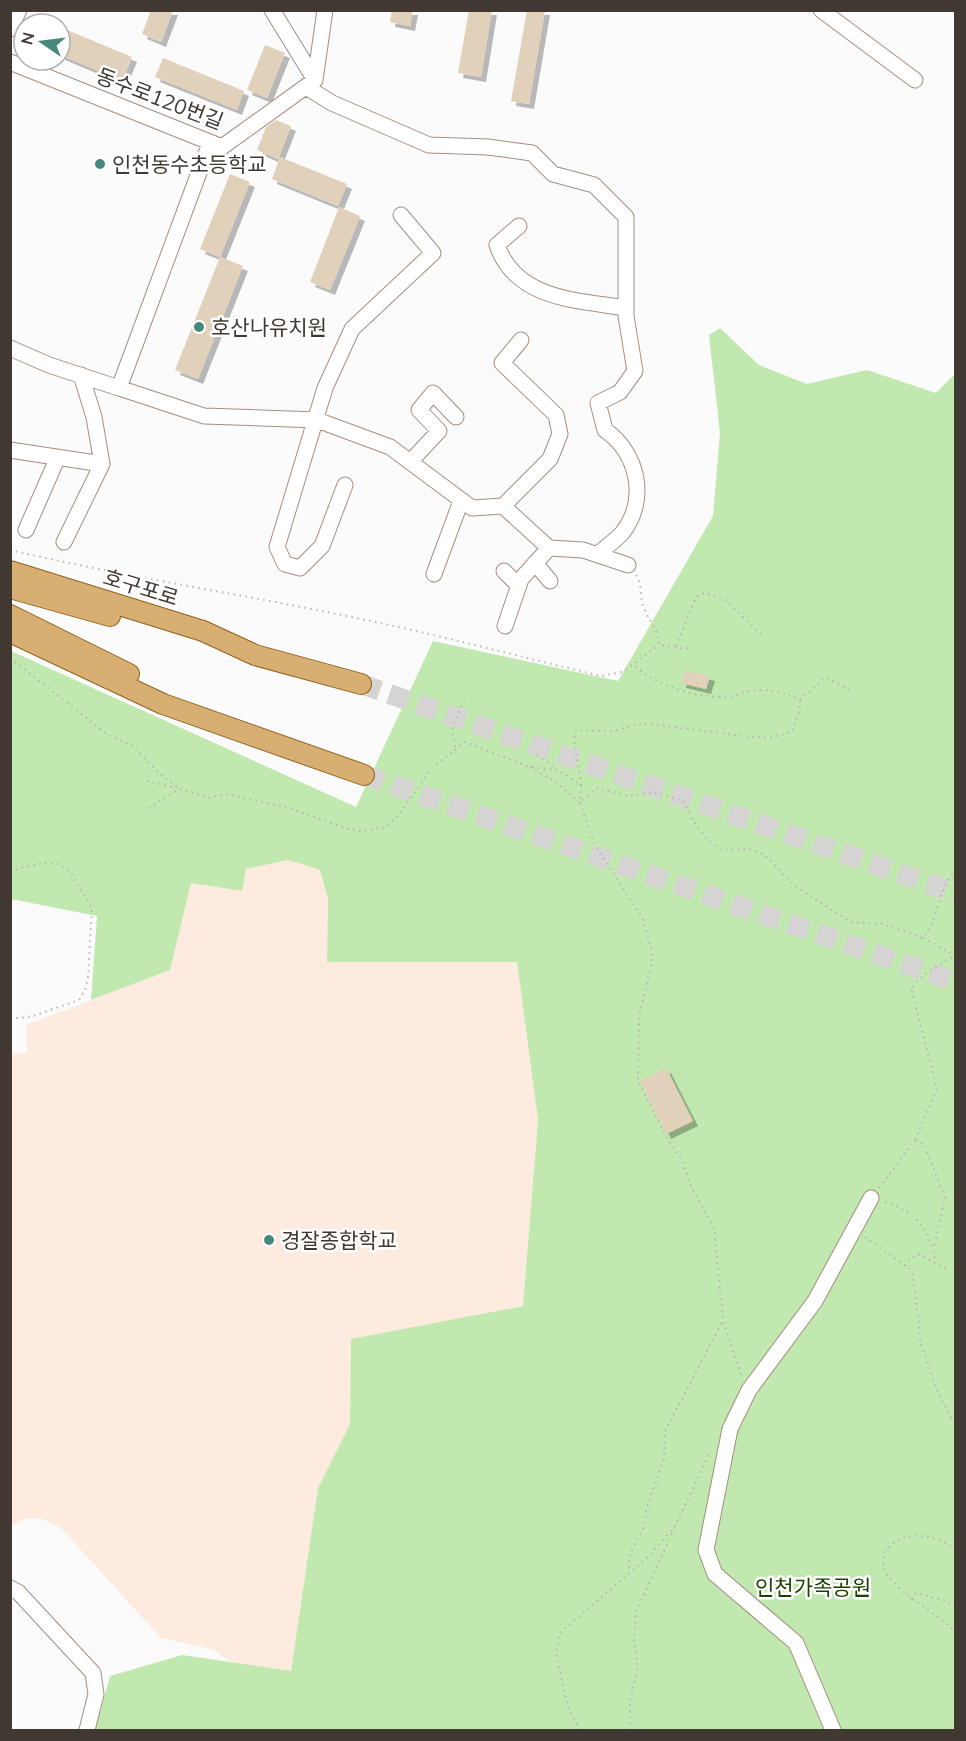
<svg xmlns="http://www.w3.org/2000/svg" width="966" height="1741" font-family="Mulish,'Noto Sans KR',sans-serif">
	<defs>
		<filter id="shadow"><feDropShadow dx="5" dy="5" stdDeviation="0" flood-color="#0004"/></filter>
	</defs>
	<rect width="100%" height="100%" fill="#fbfbfb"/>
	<!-- built -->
	<path fill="#feebdf" d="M288,860L320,870L328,899L327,962H517L538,1120L523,1306L351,1340L350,1424L318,1488L291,1671L231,1662L214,1650L161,1638L61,1528L40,1518L23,1519L11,1526L10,1054L27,1053L26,1025L170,970L191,883L241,891L245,869Z"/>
	<!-- green -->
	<path fill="#c0e8af" d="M720,328L759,365L807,384L867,370L936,393L955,374V1730H95L110,1676L182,1655L291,1671L318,1488L350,1424L351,1339L523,1306L538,1120L517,962H327L328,899L320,870L288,860L246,869L242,891L191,883L170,970L91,1000L97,916L11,899V651L356,807L433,641L618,681L713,516L720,433L709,335Z"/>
	<!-- building -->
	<path fill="#e1d1bb" filter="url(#shadow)" d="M151,10H173L161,42L142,34Z
		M392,10H413L410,26L390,22Z
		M469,10H492L481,77L458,73Z
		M527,10H545L529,104L511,101Z
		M60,27L132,57L122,81L60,55Z
		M265,45L285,53L267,98L247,90Z
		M163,58L244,91L237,110L155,77Z
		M276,120L291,126L278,159L257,150L266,127Z
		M280,157L347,184L338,206L272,179Z
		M230,174L250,182L220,257L200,249Z
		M339,207L360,216L330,290L310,282Z
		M220,257L243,266L198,379L175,370Z
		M685,670L710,676L706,689L681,683Z
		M666,1068L693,1121L666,1134L640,1081Z"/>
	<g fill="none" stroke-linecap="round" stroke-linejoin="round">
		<!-- major-tunnel -->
		<path stroke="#d6d4d3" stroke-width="20" stroke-dasharray="20 10" stroke-linecap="butt" d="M361,684L956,893
			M364,775L956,982"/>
		<defs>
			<path id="minor" d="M272,10L315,80L325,10
				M821,10L915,80
				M10,29L19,10
				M10,62L222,147L315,80
				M306,87L332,103L429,145L488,147L532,153L553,174L594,185L626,217V316L635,371L620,392L598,403L605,430C638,453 648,499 623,532C616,540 606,547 598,554
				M519,226L497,245C516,300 577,300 626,308
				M10,348L49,365L119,388L210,143
				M119,388L204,416L317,420L390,447L472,508L503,506L550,459L560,434L556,415L502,363L521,340
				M10,450L102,464L94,417L81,375
				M410,462L439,431L419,410L433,393L456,417
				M345,485L322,546L300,568L285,564L277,547L325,388L352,329L433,253L401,215
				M503,506L549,548L521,579L505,626
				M26,530L57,459
				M64,542L102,464
				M549,548L583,550L628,565
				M535,563L550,581
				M504,571L519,586
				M434,574L461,501
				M10,1588L18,1592L93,1673L96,1694L87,1730
				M833,1730L796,1643L715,1574L706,1550L730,1429L749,1390L815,1301L871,1198"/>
			<path id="major" d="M10,571L203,631L255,655L361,684
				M10,588L110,616
				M10,615L129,674
				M10,632L163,704L364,775"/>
		</defs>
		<!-- minor casing -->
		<use href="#minor" stroke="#a48e80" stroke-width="17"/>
		<!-- major casing -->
		<use href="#major" stroke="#91621e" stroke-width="22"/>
		<!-- path -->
		<path stroke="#b8b5b2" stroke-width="2" stroke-dasharray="1.5 4.5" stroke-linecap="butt" d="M10,550C139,580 269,598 398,627C466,642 533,660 601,676L622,672L659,645
			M636,575C643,585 639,597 644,608C649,622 659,629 659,645L691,649
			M676,646L696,597L705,593L725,600L764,637
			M10,658L108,735L133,746L161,775L180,789L209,798L225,794L286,807L348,829L360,831L387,827L399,814L432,768L465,742L527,766L560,771L581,785L580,803L595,845L642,918L648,937L653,956L639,1017L638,1081L665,1135L681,1158L690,1184L714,1228L723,1320L742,1378
			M800,700L826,677L852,692
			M455,747L452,728L464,701
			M537,755L557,769
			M530,767L557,783L580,803L596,788L628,796L654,792L684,802C692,819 708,851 731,850C744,849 749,847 762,854C774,861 781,874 792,883C810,897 831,908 850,922L883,924L923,938C939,918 936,891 956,870
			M147,781L177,788
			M581,785L574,738L576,730L613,731L643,723L752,737L769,738L792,732L799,711L800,700C781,692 766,687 745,692C738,694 730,698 723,697C694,697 653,685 633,664
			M149,808L179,789
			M10,871L42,863L58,864L70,872L92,908L88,978L85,990L79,1000L33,1016L10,1019
			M923,938L954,955
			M915,1141L924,1144L945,1198L934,1247
			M879,1188L915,1140L937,1089L911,988L927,972L956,955
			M885,1202C913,1210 933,1232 935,1262
			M865,1237L910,1269L913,1276L921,1344L938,1393L953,1421
			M905,1266L911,1258L920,1254L947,1270
			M956,1549C934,1535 903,1527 886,1551C882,1557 882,1567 886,1573C904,1599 935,1610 956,1633
			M629,1574L630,1553L645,1525L646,1510L664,1459L665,1431L723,1320
			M911,1599L916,1593L943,1600L956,1607
			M580,1730L568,1707L556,1654L560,1633L648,1557L675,1526L709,1454
			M630,1730V1701L638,1667L634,1641L636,1612L674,1529"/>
		<!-- minor -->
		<use href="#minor" stroke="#fff" stroke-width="15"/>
		<!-- major -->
		<use href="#major" stroke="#d7af72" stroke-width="20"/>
	</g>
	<!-- markers -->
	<g fill="#46897b" stroke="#fff" stroke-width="2">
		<circle cx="100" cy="164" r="6"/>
		<circle cx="199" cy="327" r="6"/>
		<circle cx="269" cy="1240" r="6"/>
	</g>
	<g text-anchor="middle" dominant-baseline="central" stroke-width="5" stroke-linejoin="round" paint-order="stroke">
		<!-- street labels -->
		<g font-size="21" fill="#413831" stroke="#fff">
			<text transform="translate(160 98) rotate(21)">동수로120번길</text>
			<text transform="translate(141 587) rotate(17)">호구포로</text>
		</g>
		<!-- poi labels -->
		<g font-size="21" fill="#413831" stroke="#fff" text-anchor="start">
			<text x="112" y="164">인천동수초등학교</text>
			<text x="211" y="327">호산나유치원</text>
			<text x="281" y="1240">경잘종합학교</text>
		</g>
		<!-- park labels -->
		<g font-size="21" fill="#1b4002" stroke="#fff">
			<text x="813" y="1587">인천가족공원</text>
		</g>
	</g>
	<!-- border -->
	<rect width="966" height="1741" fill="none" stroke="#413831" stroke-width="24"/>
	<!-- north arrow -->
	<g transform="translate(42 42) rotate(284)"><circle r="28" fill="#ffffff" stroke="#b3afad" stroke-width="1.5"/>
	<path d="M0-4.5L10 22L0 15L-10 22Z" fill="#46897b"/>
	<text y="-9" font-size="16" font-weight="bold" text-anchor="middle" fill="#413831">N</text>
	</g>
</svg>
